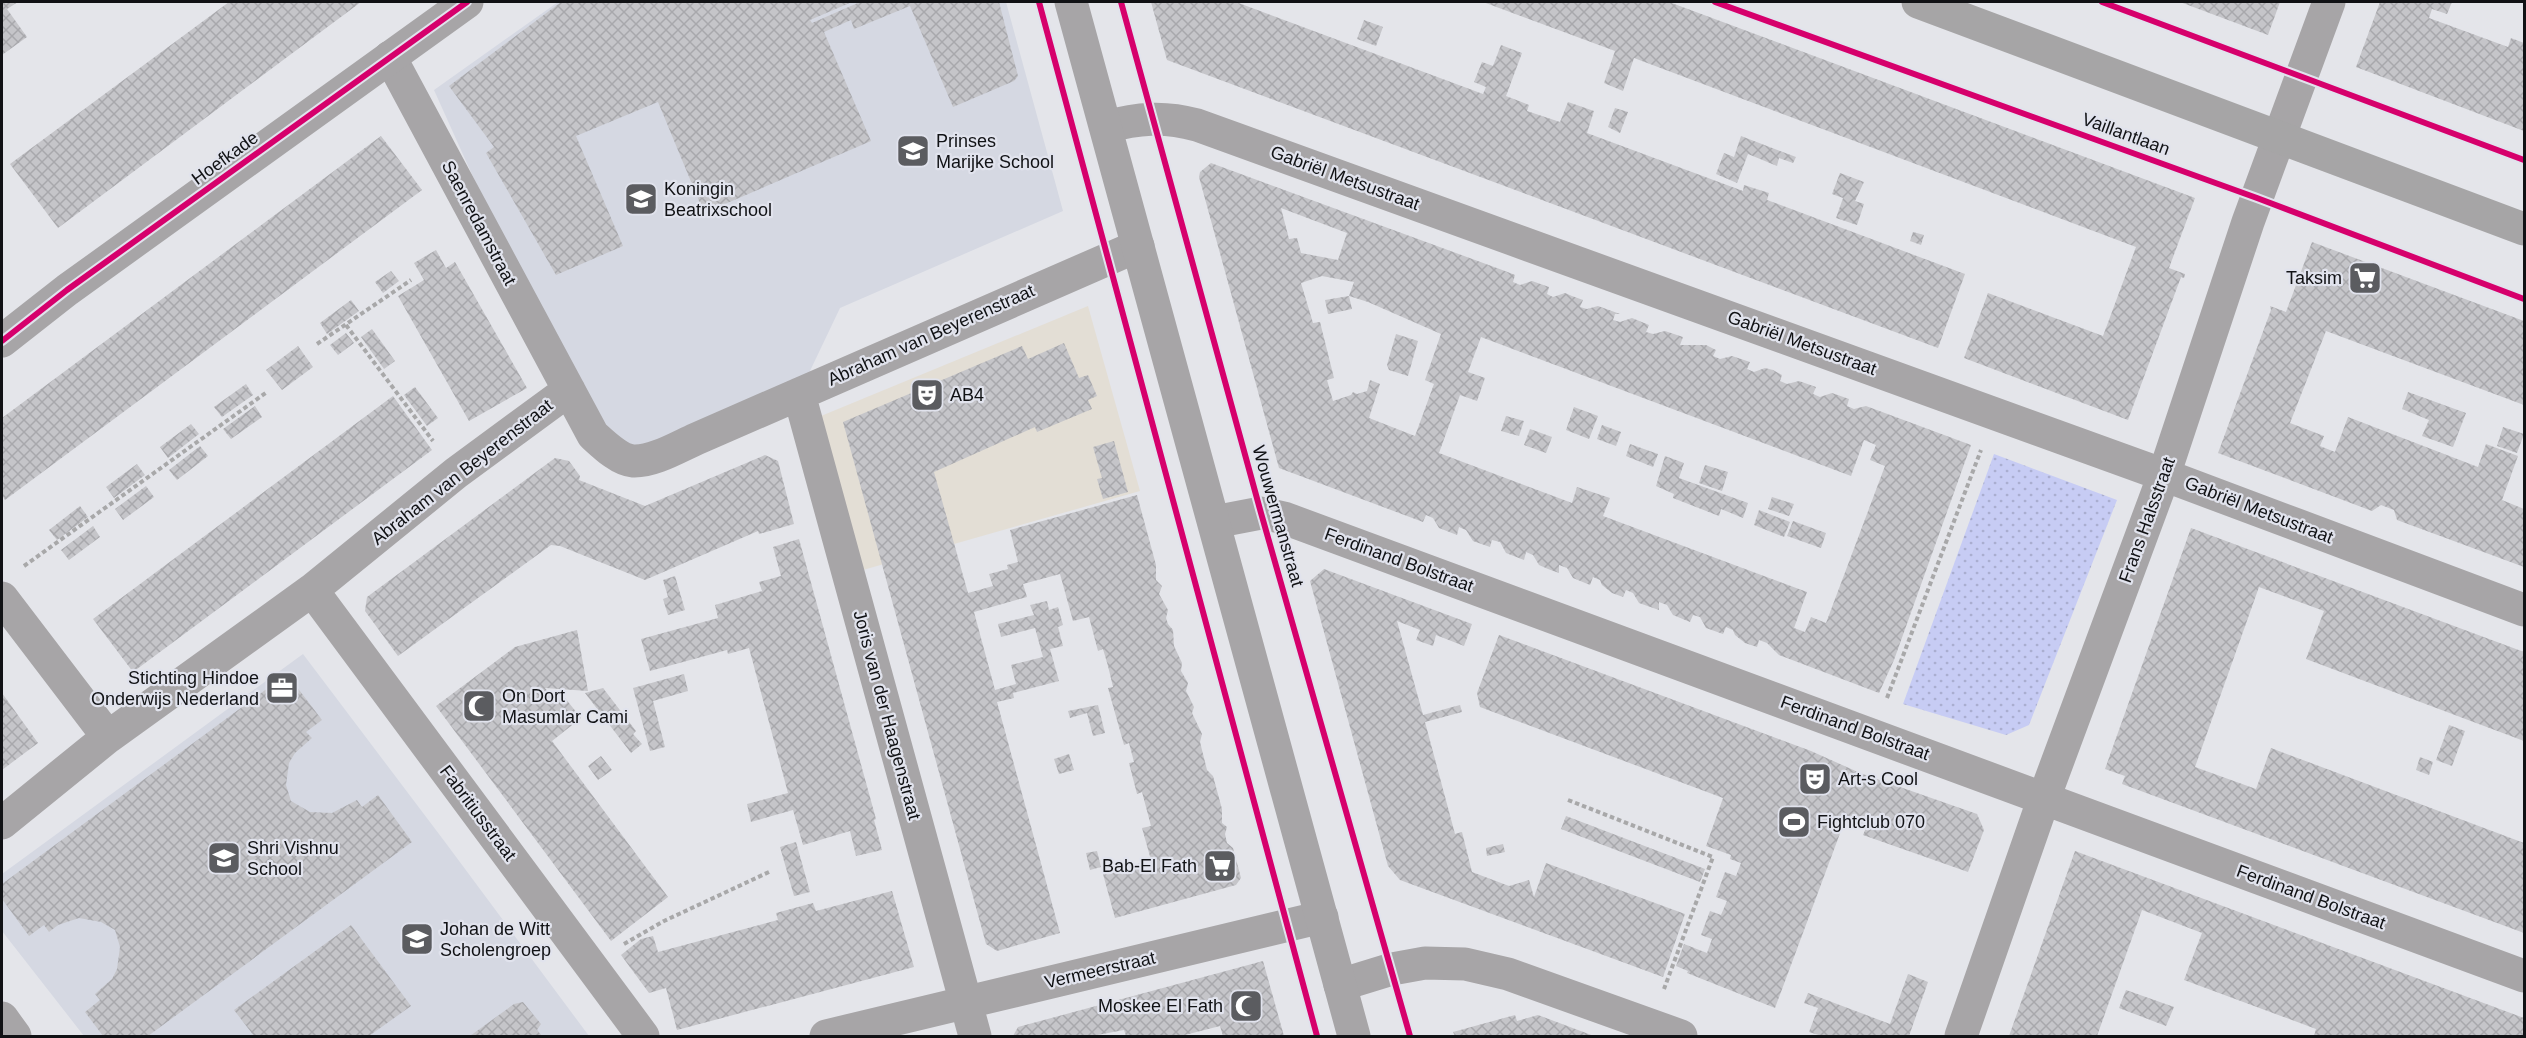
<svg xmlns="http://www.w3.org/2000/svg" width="2526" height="1038" font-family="Arial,sans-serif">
	<defs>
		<pattern id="park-dots" width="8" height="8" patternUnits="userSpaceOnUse" patternTransform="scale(1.5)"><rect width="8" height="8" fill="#c7ccf4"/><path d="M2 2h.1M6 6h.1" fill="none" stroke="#aaaed0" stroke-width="1.8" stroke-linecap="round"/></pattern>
		<pattern id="building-cross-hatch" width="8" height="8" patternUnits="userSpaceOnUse" patternTransform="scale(1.5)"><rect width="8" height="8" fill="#c5c5c9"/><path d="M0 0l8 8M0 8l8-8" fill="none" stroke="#a8a8ac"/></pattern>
	</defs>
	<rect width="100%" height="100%" fill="#e4e5ea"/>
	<!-- commercial -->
	<path fill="#e3ded5" d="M1088,306L1140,491L849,574L821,416Z"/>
	<!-- built -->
	<path fill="#d5d8e2" d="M558,2H797L809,19L848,2H1006L1063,211L840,308L799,394L632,461L569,390L434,90Z
		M303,654L445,842L589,1036H84L2,931V874Z"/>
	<!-- park -->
	<path fill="url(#park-dots)" d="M1994,454L2117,500L2029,725L2006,735L1903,704Z"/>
	<!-- building -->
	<path fill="url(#building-cross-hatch)" fill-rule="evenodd" d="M2,2H18L7,9L27,37L2,55Z
		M229,2H361L58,228L10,164Z
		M561,2H852L810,20L812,23L860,2H999L1018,76L1014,81L953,107L910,6L854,29L851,20L824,32L871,141L704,213L658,102L576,136L623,246L556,275L486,153L494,147L449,86Z
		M1151,2H1236L1483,94L1486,87L1474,82L1482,62L1493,66L1501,45L1522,53L1506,96L1529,105L1527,111L1560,122L1568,102L1594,111L1587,133L1743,191L1744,185L1769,193L1767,200L1965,274L1938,348L1167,60Z
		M1483,2H1669L2195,198L2169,268L2185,274L2184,278L2181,277L2128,420L1964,358L1988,293L2103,336L2136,247L1634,58L1623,91L1604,83L1615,51Z
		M2180,2H2280L2268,35Z
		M2380,2H2452L2447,14L2432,9L2429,18L2508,47L2511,38L2524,43V131L2356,67Z
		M1364,20L1383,27L1376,46L1357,39Z
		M1615,108L1628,112L1620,133L1608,127Z
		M381,136L422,190L5,500L2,495V418Z
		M1741,136L1796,157L1793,163L1779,158L1777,166L1748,154L1737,183L1716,174L1724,153L1734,157Z
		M1211,163L1505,271L1515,275L1513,282L1520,285L1532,281L1549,287L1547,294L1553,297L1565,293L1572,296L1583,300L1580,307L1587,309L1598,306L1620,314H1615L1613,320L1620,322L1632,318L1649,325L1646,332L1653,334L1665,331L1683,337L1680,345H1706L1716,350L1713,356L1720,359L1732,356L1750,362L1747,369L1754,372L1765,368L1773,370L1782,375L1780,381L1787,384L1799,381L1816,387L1813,394L1820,397L1832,393L1849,399L1847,406L1854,409L1866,406L1971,445L1894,660L1879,693L1779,655L1767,643L1759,640L1757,647L1745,643L1735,635L1733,630L1726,627L1723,634L1706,628L1700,617L1693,615L1690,622L1673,615L1667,605L1659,602V610L1639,603L1633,593L1626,590L1623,597L1612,593L1602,585L1600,580L1593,577L1590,585L1573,578L1567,568L1559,565V573L1548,569L1539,565L1533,555L1526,552L1524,560L1506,553L1500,542L1492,540L1490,547L1473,541L1466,530L1459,527L1457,535L1439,528L1433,518L1426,515L1423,522L1279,468L1199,177L1200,172ZM1281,208L1347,233L1338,260L1301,253L1297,238L1289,239ZM1322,276L1354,282L1349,296L1325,300L1328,314L1352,309L1349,296L1368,302L1441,334L1425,380L1434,384L1415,436L1369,418L1380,384L1370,380L1367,391L1357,394L1353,392L1351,395L1333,401L1327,380L1334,378L1320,322L1313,323L1301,283ZM1481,337L1851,476L1864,440L1876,445L1870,460L1885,466L1826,623L1811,617L1805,632L1794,628L1807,592L1603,516L1610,498L1577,487L1572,503L1439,453L1460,395L1477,401L1485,378L1468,372Z
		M1840,173L1864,182L1855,201L1864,204L1857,225L1836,218L1843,198L1832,194Z
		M1913,232L1924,235L1921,245L1910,241Z
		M2312,242L2524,321V405L2326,331L2290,423L2324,436L2320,446L2335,452L2348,417L2478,467L2486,444L2518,456L2502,500L2524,509V567L2397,520L2394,510L2381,505L2372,511L2218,453L2271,310L2270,306L2286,312Z
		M436,250L446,268L455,262L527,388L469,421L398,296L424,280L414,263Z
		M391,271L399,281L383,293L375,282Z
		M351,300L359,311L327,334L320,323Z
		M372,329L395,361L384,369L361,337Z
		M346,333L354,343L338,355L330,345Z
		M1396,334L1418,341L1408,376L1389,370L1387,365Z
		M1064,343L1079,378L1088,375L1097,396L1088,400L1092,409L1037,432L1035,427L934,472L968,593L993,586L989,574L1008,569L1007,565L1018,562L1010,530L1137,495L1156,565V580L1162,586L1159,594L1168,610L1166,618L1168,624L1173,630L1174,646L1182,663L1181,671L1188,683L1186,691L1194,707L1192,713L1202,734L1200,742L1207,770L1213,776L1222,809V823L1227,827L1225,834L1227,843L1233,848L1241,878L1236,885L1115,918L1103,874L1151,860L1142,828L1151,826L1142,792L1137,794L1129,763L1134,762L1129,743L1124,745L1108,688L1113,687L1108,666L1103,649L1098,651L1089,617L1073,621L1060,574L1023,584L1027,597L974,612L995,690L1016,684L1011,665L1043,657L1035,628L1001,637L998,624L1034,615L1030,605L1047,601L1049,610L1058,607L1063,625L1058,627L1063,646L1050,649L1059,681L1013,693L1014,698L997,702L1060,933L997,951L986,944L843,422L1022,346L1028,359Z
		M298,346L313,367L282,390L266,370Z
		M246,384L253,395L222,417L214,407Z
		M415,387L438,418L427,426L404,395Z
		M2408,392L2466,413L2453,447L2422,436L2429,420L2402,409Z
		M393,396L432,450L133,672L93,619Z
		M255,406L262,417L231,439L223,429Z
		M1574,407L1598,416L1589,439L1566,430Z
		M1506,416L1524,421L1519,436L1501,431Z
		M191,424L199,434L168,458L160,447Z
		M1602,425L1621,432L1616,446L1597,439Z
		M2503,427L2524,434L2517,453L2497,446Z
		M1530,429L1552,437L1546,453L1524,445Z
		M1114,441L1128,492L1103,499L1097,479L1102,478L1093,447Z
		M1630,444L1658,454L1653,467L1626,456Z
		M200,446L208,456L177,480L169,470Z
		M765,455L778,461L794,524L759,534L758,531L645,580L560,546L551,545L398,656L365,611L367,597L555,458L569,461L580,476L579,480L645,506Z
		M1665,456L1684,463L1679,478L1748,503L1743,518L1721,509L1719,516L1673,498L1674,494L1656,486Z
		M137,464L145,475L114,498L106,487Z
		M1705,465L1728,472L1722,491L1699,483Z
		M146,486L154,497L123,520L115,509Z
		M1772,497L1794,504L1789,516L1768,509Z
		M80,506L88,517L57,540L49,530Z
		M1759,510L1790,522L1784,537L1754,525Z
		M1793,521L1826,533L1821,548L1787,536Z
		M93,526L100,537L69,560L61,550Z
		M2191,528L2524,652V741L2306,659L2324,611L2259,587L2195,767L2256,789L2271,748L2524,843V933L2122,784L2125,776L2105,769Z
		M799,539L876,819L874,820L882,850L856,856L850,831L803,845L793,810L751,822L747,804L788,793L749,648L728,654L727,650L650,671L641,639L718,618L715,605L762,591L759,582L781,576L773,547Z
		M1324,569L1472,624L1464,646L1436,635L1433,646L1416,640L1420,630L1397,621L1423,715L1460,705L1462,712L1425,722L1455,834L1462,832L1472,872L1509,886L1529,880L1534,897L1546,863L1685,914L1663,977L1400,880L1388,866L1310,581Z
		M675,576L685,610L668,615L663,599L668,597L663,580Z
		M577,630L588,691L545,688L554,699L561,693L581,718L552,741L668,897L611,941L436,706L515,647Z
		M1499,635L1811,751L1860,773L1977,814L1984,830L1968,872L1863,835L1866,828L1845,820L1775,1008L1687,973L1688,971L1676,966L1684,944L1707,953L1712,939L1701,935L1710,911L1721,915L1727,901L1716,897L1725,872L1736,876L1741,863L1730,859L1731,855L1706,846L1723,798L1480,707L1477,693Z
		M287,674L322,720L306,732L312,738L295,753L289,763L286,785L291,801L310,812L332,813L357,800L362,807L378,795L412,842L148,1036H103L85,1012L100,1000L95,994L112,979L117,969L120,947L115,930L101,922L79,918L58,925L49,932L44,925L29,936L2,899V884Z
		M684,674L688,691L653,701L665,747L650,751L633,688Z
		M603,688L636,731L633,734L642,744L631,753L585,693Z
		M2,693L38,743L2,770Z
		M1098,705L1105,733L1093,736L1087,713L1070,718L1068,711Z
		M2449,725L2465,731L2452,766L2436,760Z
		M1069,754L1074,770L1059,774L1054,759Z
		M601,756L612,770L598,780L588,766Z
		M2420,757L2433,762L2429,775L2416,770Z
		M1566,816L1705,869L1700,882L1561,829Z
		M796,842L810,892L794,896L780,847Z
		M1503,844L1505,852L1487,856L1486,848Z
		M1097,851L1101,867L1090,870L1086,853Z
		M2075,851L2524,1018V1036H2314L2316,1029L2184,980L2202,933L2142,910L2097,1036H2009Z
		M892,891L914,967L677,1030L666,988L649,993L621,955L641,939L653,936L658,952L778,920L776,913L813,903L816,911Z
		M351,925L411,1006L369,1036H254L234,1010Z
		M1263,961L1284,1036H1223L1220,1026L1181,1036H1126L1124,1030L1092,1036H1013L1018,1027Z
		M1908,974L1928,982L1909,1036H1822L1809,1032L1818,1008L1804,1003L1808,993L1890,1024Z
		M2126,990L2174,1007L2166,1026L2119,1008Z
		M523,1002L541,1024L537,1030L542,1036H470L514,1004Z
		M1515,1015L1517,1021L1538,1015L1594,1036H1455L1453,1032Z"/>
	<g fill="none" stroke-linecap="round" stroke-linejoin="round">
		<!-- path -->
		<path stroke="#a8a8a9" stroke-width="4" stroke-dasharray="4.5 3" stroke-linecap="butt" d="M346,325L433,441
			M317,344L411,280
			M24,566L267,392
			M1887,698L1981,450
			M1568,800L1713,857L1664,989
			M624,944L664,921L769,872"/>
		<!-- minor -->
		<path stroke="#a7a5a7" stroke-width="33" d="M390,57L593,435C603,444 619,460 633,461C653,462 678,447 696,439L1138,246
			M1106,127C1138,118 1164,116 1197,125L2164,475L2524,610
			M799,394L975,1036
			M1214,522L1261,513L1284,518L2524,976
			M312,590L643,1036
			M2,598L108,737
			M2,823L108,737L312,590L456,473L569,390
			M1340,985L1392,969L1425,963L1465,964L1508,974L1681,1036
			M2,1018L15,1036
			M826,1036L1322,917
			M1961,1036L2044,798L2164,475L2248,222L2329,2"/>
		<!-- tertiary -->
		<path stroke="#a7a5a7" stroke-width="33" d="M1071,2L1354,1036
			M2,341L67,290L467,2"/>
		<!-- secondary -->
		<path stroke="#a6a5a6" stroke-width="33" d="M1918,2L2524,229"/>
		<defs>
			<path id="cycleway" d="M1039,2L1317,1036
				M1121,2L1261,513L1410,1036
				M1715,2L2257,198L2524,299
				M2102,2L2524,160
				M2,341L67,290L467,2"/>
		</defs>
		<!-- cycleway casing -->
		<use href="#cycleway" stroke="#e1e3ed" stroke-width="10"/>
		<!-- cycleway -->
		<use href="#cycleway" stroke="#d6006c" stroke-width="6"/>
	</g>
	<!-- icons -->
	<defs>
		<symbol id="school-square" viewBox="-11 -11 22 22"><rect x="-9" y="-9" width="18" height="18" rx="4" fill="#5b5c60" stroke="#e1e3ed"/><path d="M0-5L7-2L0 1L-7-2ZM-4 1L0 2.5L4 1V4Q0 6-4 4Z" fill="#fff"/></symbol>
		<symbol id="supermarket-square" viewBox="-11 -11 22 22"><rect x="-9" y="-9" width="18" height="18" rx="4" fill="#5b5c60" stroke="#e1e3ed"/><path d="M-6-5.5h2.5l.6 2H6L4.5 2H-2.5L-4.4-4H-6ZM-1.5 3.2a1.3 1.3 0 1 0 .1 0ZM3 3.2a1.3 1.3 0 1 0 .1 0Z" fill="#fff"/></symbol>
		<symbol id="theatre-square" viewBox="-11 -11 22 22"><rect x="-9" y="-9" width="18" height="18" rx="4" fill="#5b5c60" stroke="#e1e3ed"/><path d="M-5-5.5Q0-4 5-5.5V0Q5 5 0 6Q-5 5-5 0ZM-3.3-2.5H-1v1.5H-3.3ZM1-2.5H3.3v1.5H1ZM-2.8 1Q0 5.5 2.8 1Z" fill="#fff"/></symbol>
		<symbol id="office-square" viewBox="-11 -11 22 22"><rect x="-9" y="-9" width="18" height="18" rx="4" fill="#5b5c60" stroke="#e1e3ed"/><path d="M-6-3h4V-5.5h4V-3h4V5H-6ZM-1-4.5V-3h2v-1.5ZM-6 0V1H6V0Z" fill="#fff"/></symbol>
		<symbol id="mosque-square" viewBox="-11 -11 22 22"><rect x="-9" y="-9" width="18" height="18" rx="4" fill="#5b5c60" stroke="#e1e3ed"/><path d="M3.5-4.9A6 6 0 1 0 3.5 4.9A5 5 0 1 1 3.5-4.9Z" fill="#fff"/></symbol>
		<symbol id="stadium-square" viewBox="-11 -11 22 22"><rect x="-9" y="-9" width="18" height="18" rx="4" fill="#5b5c60" stroke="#e1e3ed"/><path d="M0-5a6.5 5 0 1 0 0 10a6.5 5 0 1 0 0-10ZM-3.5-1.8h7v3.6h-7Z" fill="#fff"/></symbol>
	</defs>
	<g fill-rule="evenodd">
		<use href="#school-square" x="894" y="132" width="38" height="38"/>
		<use href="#school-square" x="622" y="180" width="38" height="38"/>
		<use href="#supermarket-square" x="2346" y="259" width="38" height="38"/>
		<use href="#theatre-square" x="908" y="376" width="38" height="38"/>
		<use href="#office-square" x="263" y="669" width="38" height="38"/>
		<use href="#mosque-square" x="460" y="687" width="38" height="38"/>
		<use href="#theatre-square" x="1796" y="760" width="38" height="38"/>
		<use href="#stadium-square" x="1775" y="803" width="38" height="38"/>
		<use href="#school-square" x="205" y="839" width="38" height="38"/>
		<use href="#supermarket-square" x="1201" y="847" width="38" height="38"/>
		<use href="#school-square" x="398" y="920" width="38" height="38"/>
		<use href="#mosque-square" x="1227" y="987" width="38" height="38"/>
	</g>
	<g text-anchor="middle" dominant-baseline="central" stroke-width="4.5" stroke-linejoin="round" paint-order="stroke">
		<!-- street labels -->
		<g font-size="18" fill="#111215" stroke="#e1e3ed">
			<text transform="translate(2126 134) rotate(20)">Vaillantlaan</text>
			<text transform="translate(225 158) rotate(-36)">Hoefkade</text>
			<text transform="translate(1345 178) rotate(20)">Gabriël Metsustraat</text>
			<text transform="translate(479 223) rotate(62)">Saenredamstraat</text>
			<text transform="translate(931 335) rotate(-24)">Abraham van Beyerenstraat</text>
			<text transform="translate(1802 343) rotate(20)">Gabriël Metsustraat</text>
			<text transform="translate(462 472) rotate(-38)">Abraham van Beyerenstraat</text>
			<text transform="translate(2259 510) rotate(21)">Gabriël Metsustraat</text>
			<text transform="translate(1278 516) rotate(74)">Wouwermanstraat</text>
			<text transform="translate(2147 520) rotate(-70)">Frans Halsstraat</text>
			<text transform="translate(1399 560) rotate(20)">Ferdinand Bolstraat</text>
			<text transform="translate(887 715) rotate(75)">Joris van der Haagenstraat</text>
			<text transform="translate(1855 728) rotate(20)">Ferdinand Bolstraat</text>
			<text transform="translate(478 813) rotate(53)">Fabritiusstraat</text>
			<text transform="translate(2311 897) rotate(20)">Ferdinand Bolstraat</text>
			<text transform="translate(1100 970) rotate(-13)">Vermeerstraat</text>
		</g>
		<!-- poi labels -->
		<g font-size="18" fill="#111215" stroke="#e1e3ed" text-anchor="start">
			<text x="936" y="141">Prinses<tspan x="936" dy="21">Marijke School</tspan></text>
			<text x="664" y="189">Koningin<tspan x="664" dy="21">Beatrixschool</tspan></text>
			<text x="2342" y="278" text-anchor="end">Taksim</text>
			<text x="950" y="395">AB4</text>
			<text x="259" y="678" text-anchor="end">Stichting Hindoe<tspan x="259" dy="21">Onderwijs Nederland</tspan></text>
			<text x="502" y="696">On Dort<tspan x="502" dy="21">Masumlar Cami</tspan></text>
			<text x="1838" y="779">Art-s Cool</text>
			<text x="1817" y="822">Fightclub 070</text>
			<text x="247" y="848">Shri Vishnu<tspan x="247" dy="21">School</tspan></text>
			<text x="1197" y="866" text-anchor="end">Bab-El Fath</text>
			<text x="440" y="929">Johan de Witt<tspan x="440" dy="21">Scholengroep</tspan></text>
			<text x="1223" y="1006" text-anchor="end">Moskee El Fath</text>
		</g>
	</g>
	<!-- border -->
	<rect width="2526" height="1038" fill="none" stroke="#111215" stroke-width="6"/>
</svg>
